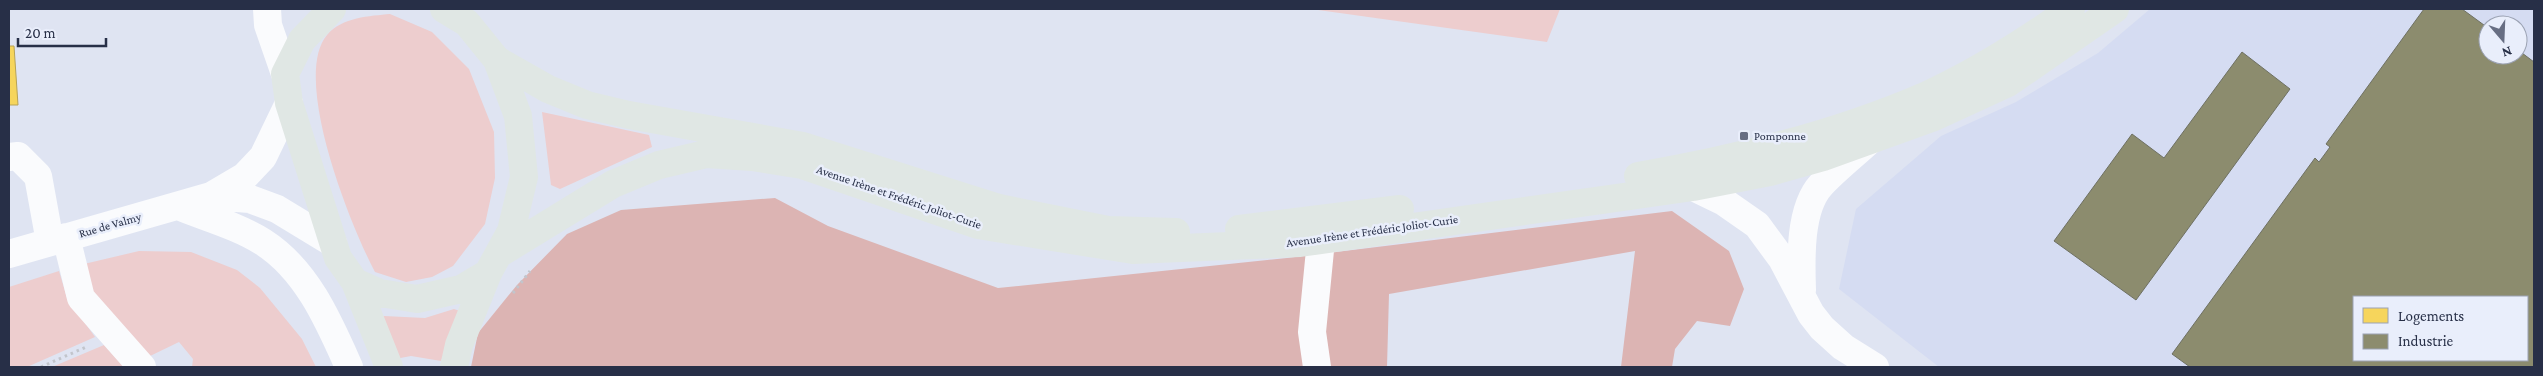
<svg xmlns="http://www.w3.org/2000/svg" width="2543" height="376" font-family="'Crimson Pro',serif">
	<rect width="100%" height="100%" fill="#dfe4f2"/>
	<!-- built -->
	<path fill="#d5dcf2" fill-rule="evenodd" d="M2150,9H2534V367H1939L1839,289L1856,209L1941,136L2016,102L2098,53ZM2488,25H2518V55H2488ZM2354,297H2527V360H2354Z"/>
	<!-- green -->
	<path fill="#edcdce" d="M1311,9H1560L1547,42Z
		M390,14L432,32L469,69L494,132L495,178L485,224L453,266L432,277L406,282L375,272C351,227 291,78 327,35C342,17 370,16 390,14Z
		M542,112L649,135L652,147L560,189L551,185Z
		M139,251L191,252L237,270L260,288L302,339L316,367H192L193,359L179,342L148,357L91,290L84,264Z
		M59,271L67,298L95,337L27,367H9V287Z
		M454,309L460,311L441,361L411,356L395,359L381,323L384,316L425,318Z
		M104,345L124,367H52Z"/>
	<!-- forest -->
	<path fill="#dcb4b3" d="M775,198L828,226L998,288L1287,258L1672,211L1729,251L1744,289L1730,326L1697,321L1675,349L1672,367H1621L1635,251L1389,294L1387,367H471L478,333L517,285L567,234L621,210Z"/>
	<!-- homes -->
	<path fill="#f6d55c" stroke="#b8a356" d="M9,46H14L18,105H9Z"/>
	<!-- industry -->
	<path fill="#8c8c6e" stroke="#6e7062" fill-rule="evenodd" d="M2424,9H2462L2488,28V55H2518V50L2534,62V367H2190L2172,354L2315,158L2319,162L2330,147L2326,144ZM2354,297H2527V360H2354Z
		M2242,52L2290,89L2136,300L2054,241L2132,134L2164,158Z"/>
	<g fill="none" stroke-linecap="round" stroke-linejoin="round">
		<!-- path -->
		<path stroke="#c2c5cc" stroke-width="3" stroke-dasharray="2.5 4" stroke-linecap="butt" d="M513,293L530,271
			M41,367L86,347"/>
		<!-- minor -->
		<path stroke="#fafbfd" stroke-width="28" d="M267,9L268,25L285,74
			M9,157L18,156L38,176L50,242
			M1693,187L1724,202L1757,225L1782,259L1811,314L1822,328L1843,347L1875,367
			M211,196L250,199L277,209L333,243
			M178,206C205,217 238,226 263,242C307,270 329,322 349,367
			M66,237L81,298L142,367
			M9,254L211,196L245,176L263,157L289,103
			M1802,290C1801,260 1799,209 1821,185C1836,169 1854,155 1870,140
			M1317,367L1312,332L1321,240"/>
		<!-- major -->
		<path stroke="#e0e7e4" stroke-width="28" d="M332,9L302,40L285,74L289,103L338,258L355,282L380,293L417,299L461,289L488,273L511,231L524,177L518,116L497,60L467,23L444,9
			M497,60L548,89L587,105L629,115L803,146L999,208L1108,230L1176,232
			M1638,176C1737,159 1835,135 1927,95C1977,72 2026,41 2071,9
			M1239,229L1400,209
			M502,252L613,184L659,165L706,154L752,157L802,165L978,225L1133,250L1300,243L1693,187L1770,172L1823,157L1934,117L2008,83L2115,9
			M355,282L389,367
			M454,367L459,345L488,273"/>
	</g>
	<!-- markers -->
	<rect fill="#676e83" stroke="#e9eefb" stroke-width="2" x="1739" y="131" width="10" height="10" rx="2.5"/>
	<g text-anchor="middle" dominant-baseline="central" stroke-width="5" stroke-linejoin="round" paint-order="stroke">
		<!-- poi labels -->
		<g font-size="12" fill="#272f47" stroke="#e9eefb" text-anchor="start">
			<text x="1754" y="136">Pomponne</text>
		</g>
		<!-- street labels -->
		<g font-size="12" fill="#272f47" stroke="#e9eefb">
			<text transform="translate(899 197) rotate(19)">Avenue Irène et Frédéric Joliot-Curie</text>
			<text transform="translate(110 225) rotate(-16)">Rue de Valmy</text>
			<text transform="translate(1372 231) rotate(-8)">Avenue Irène et Frédéric Joliot-Curie</text>
		</g>
	</g>
	<!-- border -->
	<rect width="2543" height="376" fill="none" stroke="#272f47" stroke-width="20"/>
	<!-- legend -->
	<rect x="2353" y="296" width="175" height="65" fill="#e9eefb" stroke="#9ba2b3"/>
	<rect x="2363" y="308" width="25" height="15" fill="#f6d55c" stroke="#9ba2b3"/>
	<text x="2398" y="321" font-size="15" fill="#272f47">Logements</text>
	<rect x="2363" y="334" width="25" height="15" fill="#8c8c6e" stroke="#9ba2b3"/>
	<text x="2398" y="346" font-size="15" fill="#272f47">Industrie</text>
	<!-- north arrow -->
	<g transform="translate(2503 40) rotate(161)"><circle r="24" fill="#e9eefb" stroke="#9ba2b3"/>
	<path d="M0-4L9 19L0 12L-9 19Z" fill="#676e83"/>
	<text y="-8" font-size="14" font-weight="bold" text-anchor="middle" fill="#272f47">N</text>
	</g>
	<!-- scale -->
	<path d="M18 38v8h88v-8" fill="none" stroke="#272f47" stroke-width="2.5"/>
	<text x="25" y="38" font-size="15" fill="#272f47" stroke="#e9eefb" stroke-width="4" paint-order="stroke">20 m</text>
</svg>
